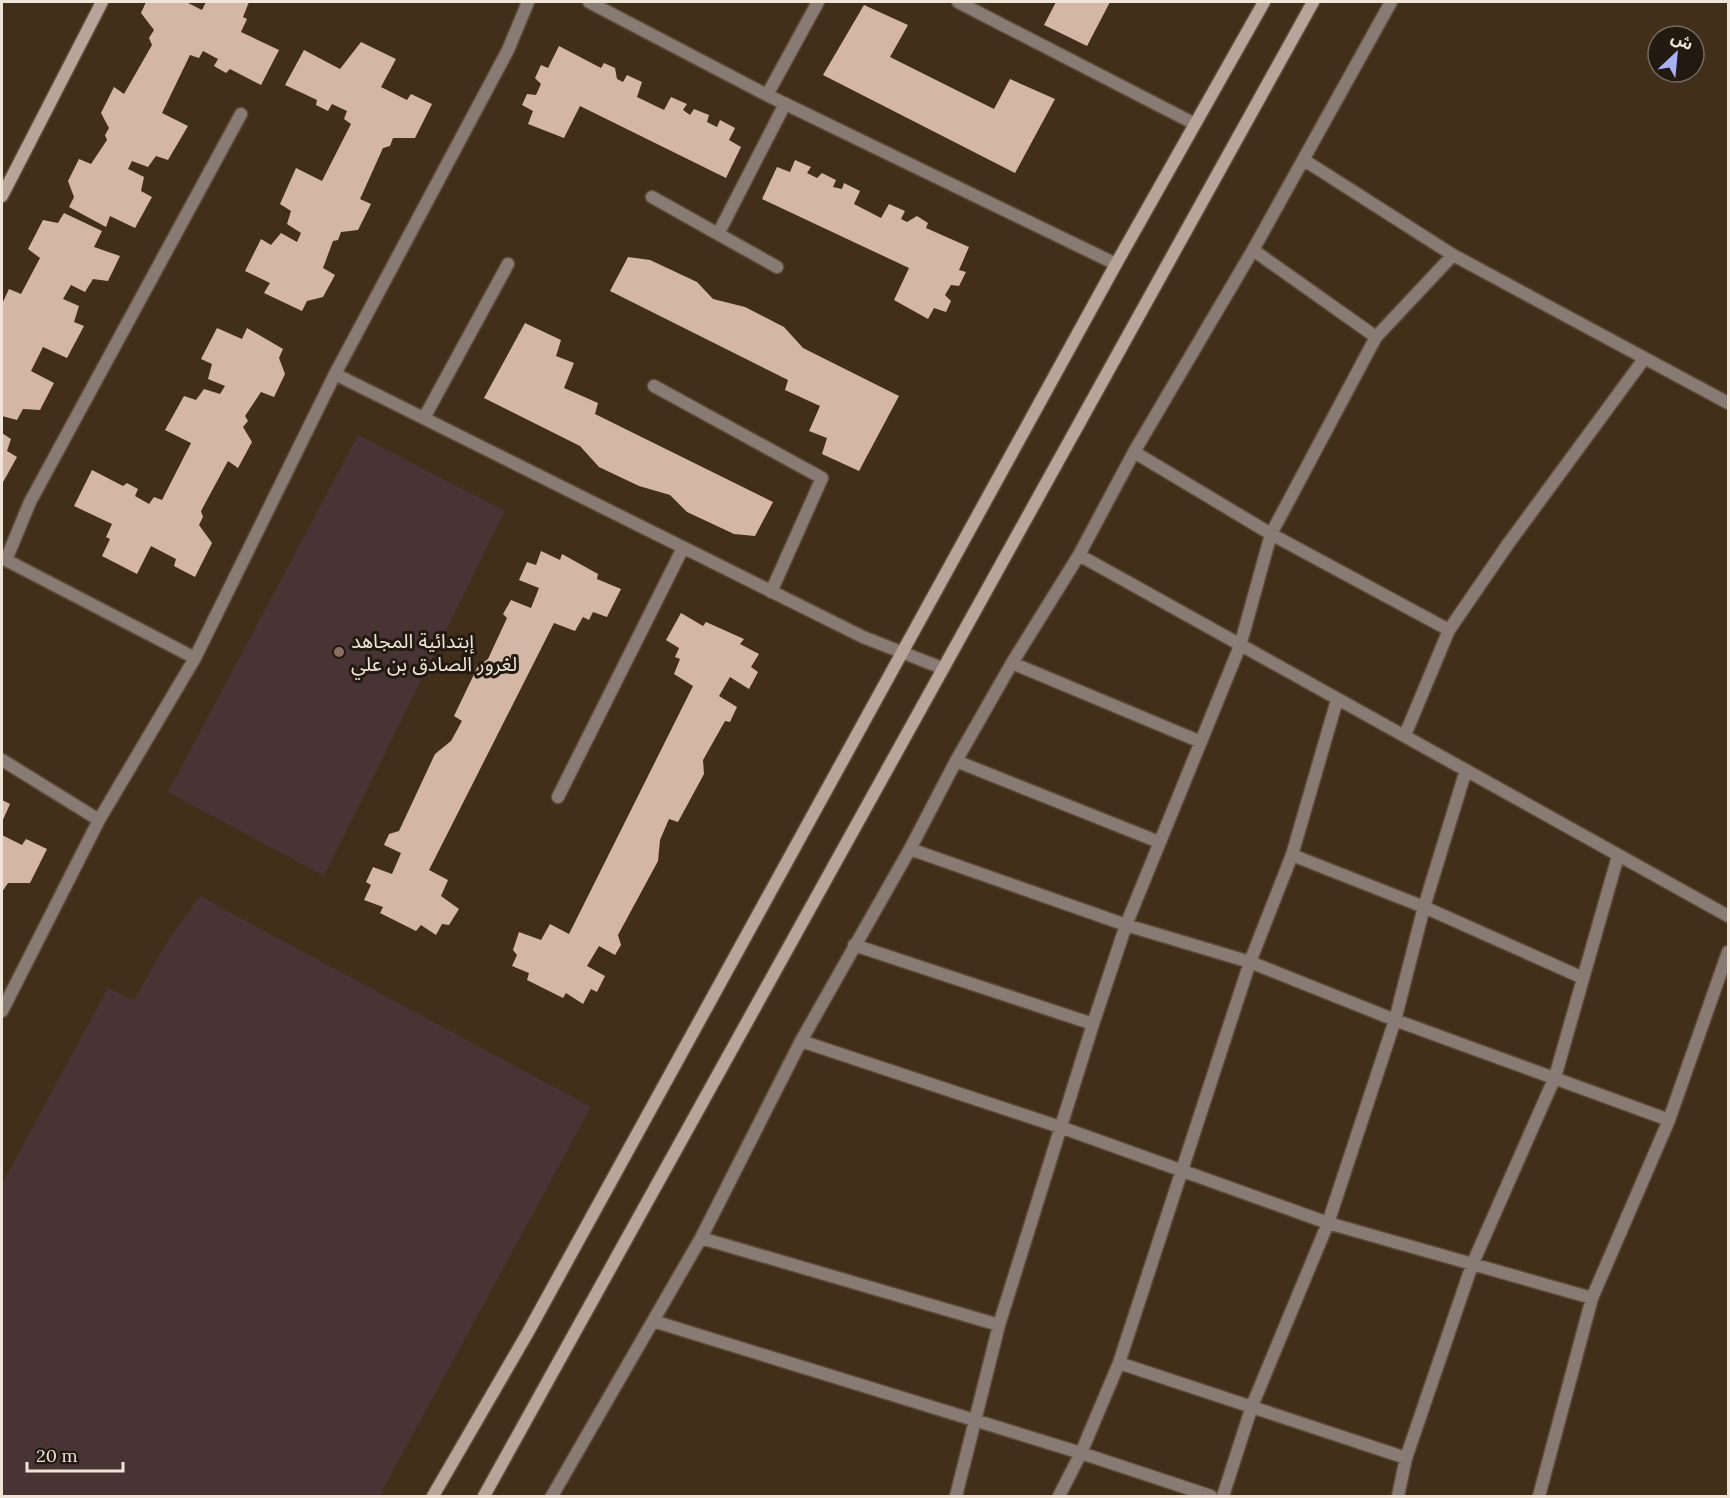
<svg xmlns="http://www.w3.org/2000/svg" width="1730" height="1498" font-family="Lora,'Noto Sans Arabic',serif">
	<rect width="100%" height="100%" fill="#422f1a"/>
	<!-- education -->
	<path fill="#493435" d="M358,435L505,511L324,876L168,792Z
		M200,896L591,1107L379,1496H2V1184L108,988L134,1000L168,940Z"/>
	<!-- building -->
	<path fill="#d4b6a4" d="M146,2H186L202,10L206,2H249L243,17L247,19L241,32L279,50L261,85L230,69L226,73L214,66L218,59L203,51L199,58L190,55L162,113L188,126L168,160L156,156L148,167L132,161L128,169L144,177L141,191L152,197L135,228L110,216L106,227L69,207L74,197L68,181L79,159L91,164L107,140L105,135L109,128L101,113L114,87L124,94L152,45L149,38L154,30L141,13Z
		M1056,2H1110L1087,46L1044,25Z
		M864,5L908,25L890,57L994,109L1010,79L1055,99L1015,173L823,75Z
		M361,42L396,59L381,87L407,100L411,94L432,104L415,138H393L390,146L383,148L360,199L371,204L358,230L341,232L338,240L333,241L323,268L335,275L323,297L307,301L302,311L264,293L270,283L245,271L261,239L271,245L281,233L297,242L301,233L287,224L291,211L280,204L296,168L322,181L351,124L344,119L347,111L332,104L328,111L316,105L317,100L285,85L304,50L340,69Z
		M559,46L601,68L604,63L615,68L617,79L623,82L627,75L642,82L637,97L664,110L671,97L687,104L683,110L690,115L694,109L709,115L707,122L717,127L720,120L735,128L729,140L741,147L726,178L580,106L564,138L528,124L533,111L522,105L527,94L536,95L541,84L535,78L541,65L548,68Z
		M795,160L811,167L807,173L817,178L822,173L836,180L833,187L842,189L844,183L860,191L854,204L881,218L889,204L905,211L901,219L907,222L917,216L928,223L926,228L969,247L959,270L966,272L959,286L951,285L945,295L951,301L946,312L934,308L928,319L894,300L909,268L762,199L777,167L790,172Z
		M64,213L102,231L94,247L120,256L108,281L93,279L85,292L71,285L63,299L79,306L74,322L84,326L67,358L43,347L31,371L54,383L40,410L23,409L17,420L2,416V304L9,289L21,294L40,258L28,249L43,220L58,223Z
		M628,257L650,260L697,282L713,299L745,307L784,327L803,348L899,396L859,471L822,454L827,438L809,431L820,406L785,390L788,380L610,291Z
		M525,323L561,340L556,356L574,363L564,388L598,403L595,414L773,502L755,536L734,534L687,512L670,495L639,486L599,467L580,446L484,398Z
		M217,328L242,339L247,328L283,349L279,358L285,374L274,397L261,392L245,416L248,421L243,427L252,442L238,468L228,461L201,511L203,517L199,525L212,543L195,577L174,566L176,559L151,546L137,574L102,556L110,539L106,537L112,524L74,506L92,470L123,486L127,483L138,489L135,496L149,504L154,497L162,500L191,443L165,430L184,396L196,400L204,389L220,394L225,386L208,379L212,364L201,359Z
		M2,433L11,439L7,451L17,457L2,484Z
		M541,551L560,560L562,554L598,574L597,579L621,589L607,617L593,612L589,620L583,617L575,631L554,623L429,870L448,880L441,896L459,909L449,925L442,924L436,935L421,925L416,931L380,913L383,907L364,900L371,885L366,882L373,867L392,874L401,853L384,845L389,834L399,831L435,754L451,741L462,721L454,716L478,666L488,659L507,618L503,614L511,600L531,608L539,588L519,580L527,562L536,565Z
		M681,613L703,626L706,622L744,639L740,644L759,654L751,667L758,672L749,689L730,677L719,696L737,707L730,722L725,721L703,760L704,774L678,822L669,819L660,840L658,861L618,935L621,945L615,955L599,946L587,966L605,976L597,992L591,989L583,1004L566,993L563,998L527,980L529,973L512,966L517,955L513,950L519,932L541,940L550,924L569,934L693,686L674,674L680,659L675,657L679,648L666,640Z
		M2,800L10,804L2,822Z
		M2,835L22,845L26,839L47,849L30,883H8L2,892Z"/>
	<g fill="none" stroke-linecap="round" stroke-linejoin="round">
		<defs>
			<path id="street" d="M589,2L767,95L1116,264
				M958,2L1195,124
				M767,95L818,2
				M1304,160L1453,255L1728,403
				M652,197L777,267
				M718,234L785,104
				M1253,250L1376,337
				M335,374L863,637L942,668
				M654,386L822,478L771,592
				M424,418L508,264
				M1134,452L1271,534L1449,630
				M1079,555L1728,916
				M195,658L6,560L30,502L241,114
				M1012,663L1201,742
				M1405,735L1449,630L1508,544L1644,359
				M2,760L99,820
				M956,761L1159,842
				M558,797L683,548
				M910,849L1126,925L1250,962L1395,1020L1669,1120
				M1292,855L1424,907L1583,978
				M854,945L1093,1024
				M2,1011L99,820L195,658L335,374L508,50L528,2
				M801,1041L1063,1128L1328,1223L1592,1298
				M701,1238L999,1325
				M1119,1363L1406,1458
				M552,1496L653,1321
				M956,1496L999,1325L1093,1024L1126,925L1240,646L1271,534L1376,337L1453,255
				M1059,1496L1081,1453L1119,1363L1250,962L1292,855L1337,700
				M1211,1496L1081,1453L653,1321L701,1238L801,1041L910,849L956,761L1012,663L1079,555L1134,452L1253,250L1391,2
				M1223,1496L1252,1406L1328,1223L1395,1020L1424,907L1466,770
				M1398,1496L1406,1458L1472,1265L1555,1077L1618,856
				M1539,1496L1592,1298L1669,1120L1728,952"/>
			<path id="secondary" d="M2,196L102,2
				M433,1496L527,1334L1116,264L1264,2
				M484,1496L1313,2"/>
		</defs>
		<!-- street casing -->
		<use href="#street" stroke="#5e4c38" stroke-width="15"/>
		<!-- secondary casing -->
		<use href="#secondary" stroke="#5e4c38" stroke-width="15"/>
		<!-- street -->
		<use href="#street" stroke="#887b74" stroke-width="12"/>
		<!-- secondary -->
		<use href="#secondary" stroke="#b8a498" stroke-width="12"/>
	</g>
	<!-- markers -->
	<circle fill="#8d6e63" stroke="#221910" stroke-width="2" cx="339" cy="652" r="6"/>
	<g text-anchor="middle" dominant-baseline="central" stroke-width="6" stroke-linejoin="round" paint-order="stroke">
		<!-- poi labels -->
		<g font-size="20" fill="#f0e4d7" stroke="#221910" text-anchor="start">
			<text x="351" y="640">إبتدائية المجاهد<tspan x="351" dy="23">لغرور الصادق بن علي</tspan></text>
		</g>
	</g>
	<!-- border -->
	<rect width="1730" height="1498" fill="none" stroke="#f0e4d7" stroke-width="6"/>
	<!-- north arrow -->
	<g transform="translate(1676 54) rotate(26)"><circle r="28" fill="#221910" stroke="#746a60" stroke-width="1.5"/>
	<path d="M0-4.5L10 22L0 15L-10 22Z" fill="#a9b0fc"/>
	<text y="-9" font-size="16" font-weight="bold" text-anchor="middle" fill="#f0e4d7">ش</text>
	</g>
	<!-- scale -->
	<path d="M27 1462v9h96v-9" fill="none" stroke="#f0e4d7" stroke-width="3"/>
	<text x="36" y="1462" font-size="18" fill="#f0e4d7" stroke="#221910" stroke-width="4.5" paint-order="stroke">20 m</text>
</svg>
